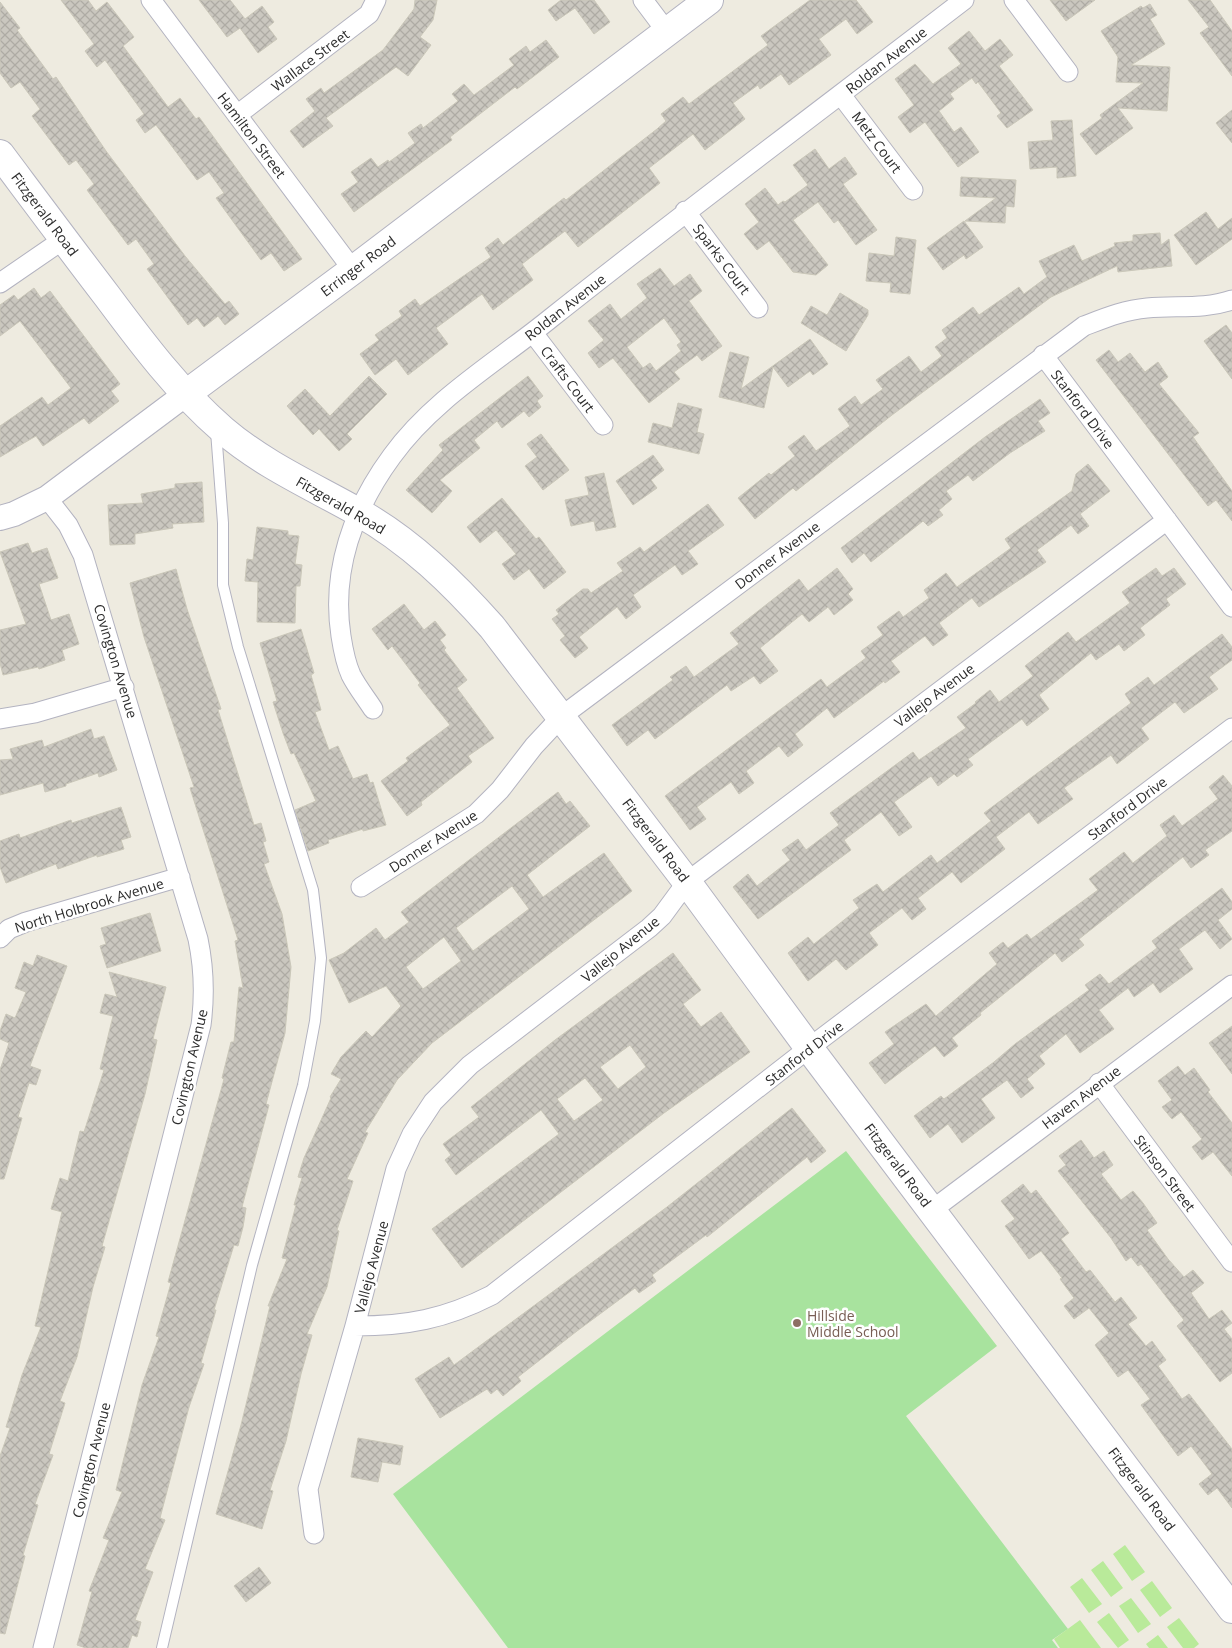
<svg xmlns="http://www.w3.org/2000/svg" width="1232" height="1648" font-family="'Open Sans',sans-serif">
	<defs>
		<pattern id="building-cross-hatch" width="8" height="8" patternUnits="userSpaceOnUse" patternTransform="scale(1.25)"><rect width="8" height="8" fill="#cac7bf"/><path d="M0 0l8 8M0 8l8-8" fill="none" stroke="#aeaba4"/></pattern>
	</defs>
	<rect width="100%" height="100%" fill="#eeebe0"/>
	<!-- park -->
	<path fill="#a8e39e" d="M846,1151L997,1346L906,1416L1068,1629L1052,1640L1058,1648H508L393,1494Z"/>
	<!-- pitch -->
	<path fill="#b9ea9a" d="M1125,1545L1145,1572L1132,1581L1113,1554Z
		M1103,1561L1123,1588L1111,1597L1091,1570Z
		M1082,1578L1102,1604L1089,1613L1070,1587Z
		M1152,1581L1172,1608L1160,1617L1140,1590Z
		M1131,1598L1151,1624L1138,1633L1119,1606Z
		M1109,1613L1129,1640L1118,1648L1097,1622Z
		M1179,1618L1199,1644L1194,1648H1183L1167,1627Z
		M1080,1620L1101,1648H1060L1054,1639Z
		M1158,1635L1168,1648H1149L1146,1644Z"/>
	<!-- building -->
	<path fill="url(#building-cross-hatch)" stroke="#cac7b9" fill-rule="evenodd" d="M61,0H88L96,11L107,2L134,37L123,46L168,107L180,98L196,119L199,117L302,259L284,271L271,253L261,260L216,198L224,193L209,172L197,180L156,125L145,133L136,120L144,114L105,60L97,67L85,51L94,44Z
		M199,0H230L245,19L262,6L274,22L268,27L277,39L258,53L240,28L227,37Z
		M415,0H437L433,20L420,37L431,45L408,76L396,67L326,118L333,126L303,148L290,131L315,111L306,99L321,88L324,93L383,50L414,9Z
		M561,0H594L610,22L594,34L575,8L556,21L548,10Z
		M810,0H856L873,22L857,34L846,19L819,39L831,55L789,85L781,74L760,89L758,85L733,103L745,119L705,150L693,134L649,168L660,183L578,247L565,231L522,264L533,280L493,310L482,294L455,314L436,328L448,344L408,375L396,359L375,375L360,354L379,340L375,335L402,316L399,311L415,299L420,306L491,257L485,248L498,238L503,245L564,198L566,200L657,129L666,121L661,114L683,97L689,104L768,45L761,36Z
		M1050,0H1095L1066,21Z
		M1188,0H1210L1232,31V76L1200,33L1209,27Z
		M0,2L20,28L17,30L53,79L56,77L106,151L185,256L225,304L229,301L239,314L225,325L218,316L204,327L197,318L188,325L147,269L154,264L136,239L128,245L87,190L94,184L76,160L69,165L32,116L40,109L20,82L11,88L0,73Z
		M1150,4L1157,15L1150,19L1165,44L1131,65L1170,67L1167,111L1118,108L1133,128L1096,155L1080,134L1102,118L1100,115L1143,83L1116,82L1118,57L1101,31L1141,6L1143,8Z
		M969,31L985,51L1000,39L1013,55L999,66L1033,110L1007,128L997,116L1001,113L978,82L976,84L972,78L950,94L954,99L939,111L954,132L961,127L979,152L958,167L925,122L910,133L898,117L914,105L895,79L915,64L933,84L961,64L948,48Z
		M546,40L559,57L517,89L515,87L450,137L452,140L354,212L341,194L358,182L351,172L371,158L378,167L388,160L389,162L415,143L408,133L421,124L423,128L458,101L452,94L464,84L474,95L514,65L509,59L526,46L530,52Z
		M1232,110V143L1216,123Z
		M1072,120L1076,176L1057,178V167L1030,169L1028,142L1053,140L1051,121Z
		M815,149L829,169L845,157L857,174L843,184L877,230L856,245L838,220L834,223L818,202L793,220L828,265L816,275L793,272L769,241L757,250L744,234L759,222L745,204L765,188L778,205L783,201L785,202L808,185L793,165Z
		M961,177L1016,180L1014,207L1006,206L1005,223L965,221L996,198L960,196Z
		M1206,212L1218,229L1232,218V239L1196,265L1174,235Z
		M964,221L983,247L966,259L964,255L943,270L927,248Z
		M1160,233L1161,245L1169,239L1172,266L1118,272L1117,266L1051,297L892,415L796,491L793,488L755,519L738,498L769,473L771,475L795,456L788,447L804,435L816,451L850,426L838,409L855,396L861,405L883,389L876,380L909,356L921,372L942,356L935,347L947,338L942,330L973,307L979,315L1019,287L1024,294L1047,277L1039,261L1074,245L1082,261L1115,246L1114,243L1133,241V235Z
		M896,237L916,240L910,294L890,292L891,283L866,281L869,253L894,256Z
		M660,268L674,286L690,274L702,291L689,301L722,346L702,361L697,355L674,372L680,379L649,403L613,358L599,368L588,353L604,340L588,321L610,304L621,319L647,298L637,284ZM664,318L681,342L677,345L681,351L656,371L650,363L643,368L627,347Z
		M34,288L41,298L50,291L120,384L111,391L119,401L89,424L84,418L43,446L36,436L0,457V426L42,397L48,405L71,388L20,321L0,336V305L14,295L18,300Z
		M840,293L868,310V315L846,351L801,323L811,306L827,315Z
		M1226,325L1232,333V379L1204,341Z
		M810,339L828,364L813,375L810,371L788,387L773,367L764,408L719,397L730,352L749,357L741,389Z
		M1109,350L1118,362L1130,353L1145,372L1158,362L1168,377L1159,384L1199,433L1193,437L1232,491V521L1216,500L1208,506L1096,360Z
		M369,376L387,394L347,434L352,439L339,451L319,429L313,435L287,406L305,389L330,416Z
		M528,376L543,396L537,401L541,407L529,417L524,411L502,428L497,421L474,440L480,448L440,480L452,491L432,513L406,490L443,450L439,445Z
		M1040,399L1050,413L1038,421L1045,431L1010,453L973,481L968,475L946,491L952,499L939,510L943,515L928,526L923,521L871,562L864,553L852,563L841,548L985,437Z
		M678,403L702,409L697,432L704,434L699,454L648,442L653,423L672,428Z
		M541,434L569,470L543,490L525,466L537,457L527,444Z
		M653,455L664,470L651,480L657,488L633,505L616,481Z
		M1088,464L1110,491L1080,514L1089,526L1078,534L1071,525L1037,550L1046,562L979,607L972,598L939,623L948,635L933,646L925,636L891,661L900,672L885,683L884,681L834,718L827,708L795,734L803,745L788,757L779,746L746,771L754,783L739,794L731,782L697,807L706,819L690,830L665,796L821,679L827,687L866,658L861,651L883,635L877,627L899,611L903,617L929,598L924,590L946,573L957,587L1011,548L1005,539L1072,491L1076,474Z
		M604,473L616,527L596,531L594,521L571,526L565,500L589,495L585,477Z
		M202,482L204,522L172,524L173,528L135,534V544L110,545L108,505L143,503L141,494L175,488V484Z
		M502,498L536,539L539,537L566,572L544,589L529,569L514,580L502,564L516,554L496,530L480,543L467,527Z
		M708,504L724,525L688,551L698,564L682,575L675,565L633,595L641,607L626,619L617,607L579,637L588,648L575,658L560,640L565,636L552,619L559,614L556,610L583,589H588L591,593L623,571L617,563L640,547L644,552Z
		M257,527L288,531V535L299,536L295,564L302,565L300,586H296L295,623L257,622L258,582L245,581L247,559L253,560Z
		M28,543L32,553L47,548L58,578L39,584L51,620L69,614L79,644L62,650L65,660L39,669L38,667L3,675L0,663V630L26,624L0,552Z
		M837,568L853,589L848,594L853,600L834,615L828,607L809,622L802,614L760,648L778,671L760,684L754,676L731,691L727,685L655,739L648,730L627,746L612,725L673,680L670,677L686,666L694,677L739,644L730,633L799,579L808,591Z
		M1156,568L1162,576L1174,568L1186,584L1166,599L1170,605L1140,628L1145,635L1124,651L1119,644L1096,660L1091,653L1039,695L1049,709L1027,726L1022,719L968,759L973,765L957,777L954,774L938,786L931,776L894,802L912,827L899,836L881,812L844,840L851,850L758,919L733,887L748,874L757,886L790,860L782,850L798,839L806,850L839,825L830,813L913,752L919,760L966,728L957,717L976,703L975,702L990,690L999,702L1033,676L1025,666L1068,632L1076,642L1130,603L1122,592Z
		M176,569L187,609L221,709L218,710L254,825L261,823L266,841L263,842L269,862L264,864L282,914L291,967L285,1033L266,1104L269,1105L242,1207L246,1208L243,1227L238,1246L234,1245L214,1310H216L201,1363L204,1364L189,1407L160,1518L165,1520L145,1569L153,1572L135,1620L141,1622L137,1637L132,1635L128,1648H86L77,1645L92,1592L89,1591L109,1540L103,1538L122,1492L116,1490L142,1385L159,1337L156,1336L171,1283L168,1282L224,1079L222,1078L231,1042H234L239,987L243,988L235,941L238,940L190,788L194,787L144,637L130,583Z
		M404,604L424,630L435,621L446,635L440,640L446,648L444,650L467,680L457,688L494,738L468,756L472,762L421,802L422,805L407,816L381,781L408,761L406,758L450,725L418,685L420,683L392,646L388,650L372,629Z
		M301,629L314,673L311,675L321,710L315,712L329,750L338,746L353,779L367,774L370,783L373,782L386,825L363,831V829L328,840L329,843L308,851L295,810L316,801L294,753L291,754L283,733L273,702L277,701L260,643Z
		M1222,634L1232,647V660L1209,677L1218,689L1184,713L1175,702L1141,728L1149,739L1117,764L1111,755L1064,788L1073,799L1038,824L1029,812L996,837L1005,849L961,883L952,872L918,898L926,909L912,920L902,908L869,933L878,945L846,970L836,959L808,981L788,953L808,937L814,944L859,908L853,900L877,884L883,892L931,855L937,863L991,821L984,813L1131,703L1125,694L1148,677L1154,685Z
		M91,729L94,739L104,736L117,770L99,777L98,773L66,784V786L45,792L43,783L0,795V760L13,759L10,749L42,740L44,747Z
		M1223,775L1232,786V831L1205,850L1209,855L1191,868L1183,857L1079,939L1084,945L1062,962L1055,953L980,1013L981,1015L952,1038L958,1046L944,1057L935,1046L885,1084L869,1063L894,1044L885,1032L926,1004L936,1016L997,964L989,953L1003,942L1008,948L1027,934L1031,939L1098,890L1089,879L1124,852L1133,863L1167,836L1160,825L1174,815L1182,826L1218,799L1209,787Z
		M558,792L566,804L570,801L590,826L527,875L543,897L604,853L632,891L432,1043L397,1080L365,1132L368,1133L347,1179L353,1181L337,1230L339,1231L327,1287L307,1334L312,1335L301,1374L286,1441L270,1490L273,1491L262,1529L216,1514L241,1425L270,1306H268L287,1259L282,1258L296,1205H294L302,1178L298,1177L304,1158L331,1098L330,1097L341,1079L331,1074L341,1057L366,1031L372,1037L401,1006L386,986L349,1003L329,960L344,953L376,928L385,940L409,922L401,912ZM512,886L529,909L473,951L456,928ZM444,937L461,961L423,989L406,967Z
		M121,807L131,837L121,840L124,849L97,857V855L58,869L56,864L6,883L0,867V841L19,834L20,838L71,820L72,823Z
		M1222,888L1232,902V909L1218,920L1232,939L1220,949L1205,930L1179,949L1193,969L1160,993L1153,983L1134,997L1128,988L1099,1010L1114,1029L1101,1038L1080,1053L1066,1034L1039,1056L1045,1064L1027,1079L1034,1088L1021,1098L1007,1080L981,1099L995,1118L962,1143L948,1124L930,1138L914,1116L941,1096L944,1099L994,1062L1015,1044L1089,990L1085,985L1100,974L1109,984L1157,948L1152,941Z
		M150,913L161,951L107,968L100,946L106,944L101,928Z
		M673,953L701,990L683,1004L701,1027L721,1012L750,1052L664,1113L462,1268L432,1229L559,1134L541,1110L456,1175L445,1160L451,1155L443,1144L479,1117L471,1107L555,1040ZM630,1045L646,1067L618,1089L600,1067ZM585,1078L603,1100L574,1121L557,1099Z
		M37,955L67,966L30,1066L41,1070L36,1085L29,1083L18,1117L22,1118L4,1179H0V1070L9,1043L0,1039V1031L6,1014L15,1018L26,992L15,988L24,962L33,966Z
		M109,972L166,987L153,1039L157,1040L145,1094L102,1246L105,1247L93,1287L77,1357L60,1401L65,1403L49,1454L53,1455L35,1504L38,1505L23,1555L25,1556L5,1634L0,1633V1456L10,1428L6,1427L22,1375L41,1327L35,1326L62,1212L51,1209L60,1178L68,1181L80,1131L84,1132L104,1070L100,1069L113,1016L100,1013L105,994L117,997Z
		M1232,1026V1074L1209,1043Z
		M1178,1066L1185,1075L1194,1068L1210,1090L1208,1092L1232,1123V1176L1213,1152L1202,1160L1192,1147L1202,1139L1181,1112L1172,1119L1162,1107L1172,1100L1158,1081Z
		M792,1108L826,1151L811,1163L807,1157L707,1237L706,1235L652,1275L656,1281L639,1293L635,1288L577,1331L518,1377L521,1381L503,1396L497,1389L491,1394L487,1389L440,1418L415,1379L449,1357L454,1365L667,1207Z
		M1081,1140L1094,1158L1104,1151L1113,1165L1101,1174L1121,1200L1133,1191L1143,1203L1157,1223L1147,1230L1168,1259L1184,1277L1193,1270L1204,1283L1191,1293L1209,1319L1222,1310L1232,1323L1224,1329L1232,1339V1373L1220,1382L1177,1326L1184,1320L1141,1264L1138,1266L1131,1257L1126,1261L1111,1238L1058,1171L1066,1165L1059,1156Z
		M1023,1184L1031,1194L1036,1190L1069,1233L1061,1239L1086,1272L1090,1270L1115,1302L1121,1297L1137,1318L1128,1324L1146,1346L1152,1341L1166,1360L1158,1366L1182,1399L1189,1394L1232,1449V1508L1217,1488L1208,1495L1199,1484L1212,1474L1191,1446L1178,1456L1141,1405L1150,1399L1128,1370L1118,1377L1095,1345L1109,1333L1089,1308L1074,1319L1064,1306L1074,1298L1060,1279L1062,1278L1041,1251L1029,1259L1005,1226L1015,1219L1001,1201Z
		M358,1438L403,1446L400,1465L382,1462L378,1482L351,1477Z
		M259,1567L271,1583L246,1602L234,1586Z"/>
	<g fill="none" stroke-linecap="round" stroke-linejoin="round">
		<defs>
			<path id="service" d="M162,1648L252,1265L303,1085L315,1021L321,958L313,890L238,647L223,585V523L216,431"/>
			<path id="minor" d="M151,0L353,270
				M643,0L667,32
				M1014,0L1068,72
				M841,95L913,190
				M237,115L369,14L376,0
				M685,211L758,308
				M0,283L64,239
				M533,333L603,425
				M1043,355L1232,607
				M373,709C366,698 357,687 351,675C346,664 343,649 341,636C331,571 353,509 392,456C433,399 497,362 551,318C687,210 826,106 964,0
				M0,719L35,713L124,687
				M361,887L476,814L500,790L534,746L562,716L1084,326C1105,318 1124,310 1147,308C1176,305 1203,310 1232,300
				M0,938L9,929L26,922L180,877
				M1099,1083L1232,1262
				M932,1210L1232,985
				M355,1326C407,1326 445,1319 492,1295L809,1048L1232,728
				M314,1534L308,1489L355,1326L396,1169L412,1134L433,1102L470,1065L649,928L662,916L687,882L1167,520
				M43,1648L201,1025C205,995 204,968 198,939L83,555L68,525L47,498"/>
			<path id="tertiary" d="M0,518L14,514L47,498L186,394"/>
			<path id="secondary" d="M0,154C36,202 71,249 107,296C142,343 178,391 223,430C264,465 312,486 358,512C410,541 453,583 492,627L687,882L809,1048L1232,1609
				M186,394L353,270L709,0"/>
		</defs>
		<!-- service casing -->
		<use href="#service" stroke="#b3b3c0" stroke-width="12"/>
		<!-- minor casing -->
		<use href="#minor" stroke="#b3b3c0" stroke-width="21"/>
		<!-- tertiary casing -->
		<use href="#tertiary" stroke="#b3b3c0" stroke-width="26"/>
		<!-- secondary casing -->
		<use href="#secondary" stroke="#b3b3c0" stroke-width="30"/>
		<!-- service -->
		<use href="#service" stroke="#fff" stroke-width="10"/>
		<!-- minor -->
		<use href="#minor" stroke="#fff" stroke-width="19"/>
		<!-- tertiary -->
		<use href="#tertiary" stroke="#fff" stroke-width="24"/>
		<!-- secondary -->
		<use href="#secondary" stroke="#fff" stroke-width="28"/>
	</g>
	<!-- markers -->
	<circle fill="#8d6e63" stroke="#fff" stroke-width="2" cx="797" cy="1323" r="5"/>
	<g text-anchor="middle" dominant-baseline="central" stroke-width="5" stroke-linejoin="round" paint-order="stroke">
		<!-- street labels -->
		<g font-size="14" fill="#2d2d2d" stroke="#fff">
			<text transform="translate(310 60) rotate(-37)">Wallace Street</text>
			<text transform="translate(886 60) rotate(-38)">Roldan Avenue</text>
			<text transform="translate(252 135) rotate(53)">Hamilton Street</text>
			<text transform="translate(877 142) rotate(53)">Metz Court</text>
			<text transform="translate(45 214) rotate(53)">Fitzgerald Road</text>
			<text transform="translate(722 259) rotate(53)">Sparks Court</text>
			<text transform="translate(358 266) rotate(-37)">Erringer Road</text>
			<text transform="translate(565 307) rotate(-38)">Roldan Avenue</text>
			<text transform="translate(568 379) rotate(53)">Crafts Court</text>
			<text transform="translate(1083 409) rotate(53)">Stanford Drive</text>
			<text transform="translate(341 505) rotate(30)">Fitzgerald Road</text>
			<text transform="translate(777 555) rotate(-37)">Donner Avenue</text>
			<text transform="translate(116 661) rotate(73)">Covington Avenue</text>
			<text transform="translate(934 695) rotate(-37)">Vallejo Avenue</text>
			<text transform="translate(1127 808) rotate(-37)">Stanford Drive</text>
			<text transform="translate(656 840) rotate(53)">Fitzgerald Road</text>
			<text transform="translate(433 841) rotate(-33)">Donner Avenue</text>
			<text transform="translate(89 905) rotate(-17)">North Holbrook Avenue</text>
			<text transform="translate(620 949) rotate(-39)">Vallejo Avenue</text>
			<text transform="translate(804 1053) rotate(-38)">Stanford Drive</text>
			<text transform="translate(189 1067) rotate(-77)">Covington Avenue</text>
			<text transform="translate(1081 1097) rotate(-37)">Haven Avenue</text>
			<text transform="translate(898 1165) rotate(53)">Fitzgerald Road</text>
			<text transform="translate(1165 1173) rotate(53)">Stinson Street</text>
			<text transform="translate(371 1267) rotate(-75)">Vallejo Avenue</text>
			<text transform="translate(91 1460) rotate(-76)">Covington Avenue</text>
			<text transform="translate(1142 1489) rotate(53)">Fitzgerald Road</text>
		</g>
		<!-- education labels -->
		<g font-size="14" fill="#785e54" stroke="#fff" text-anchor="start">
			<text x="807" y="1315">Hillside<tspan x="807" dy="16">Middle School</tspan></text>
		</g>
	</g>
</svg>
